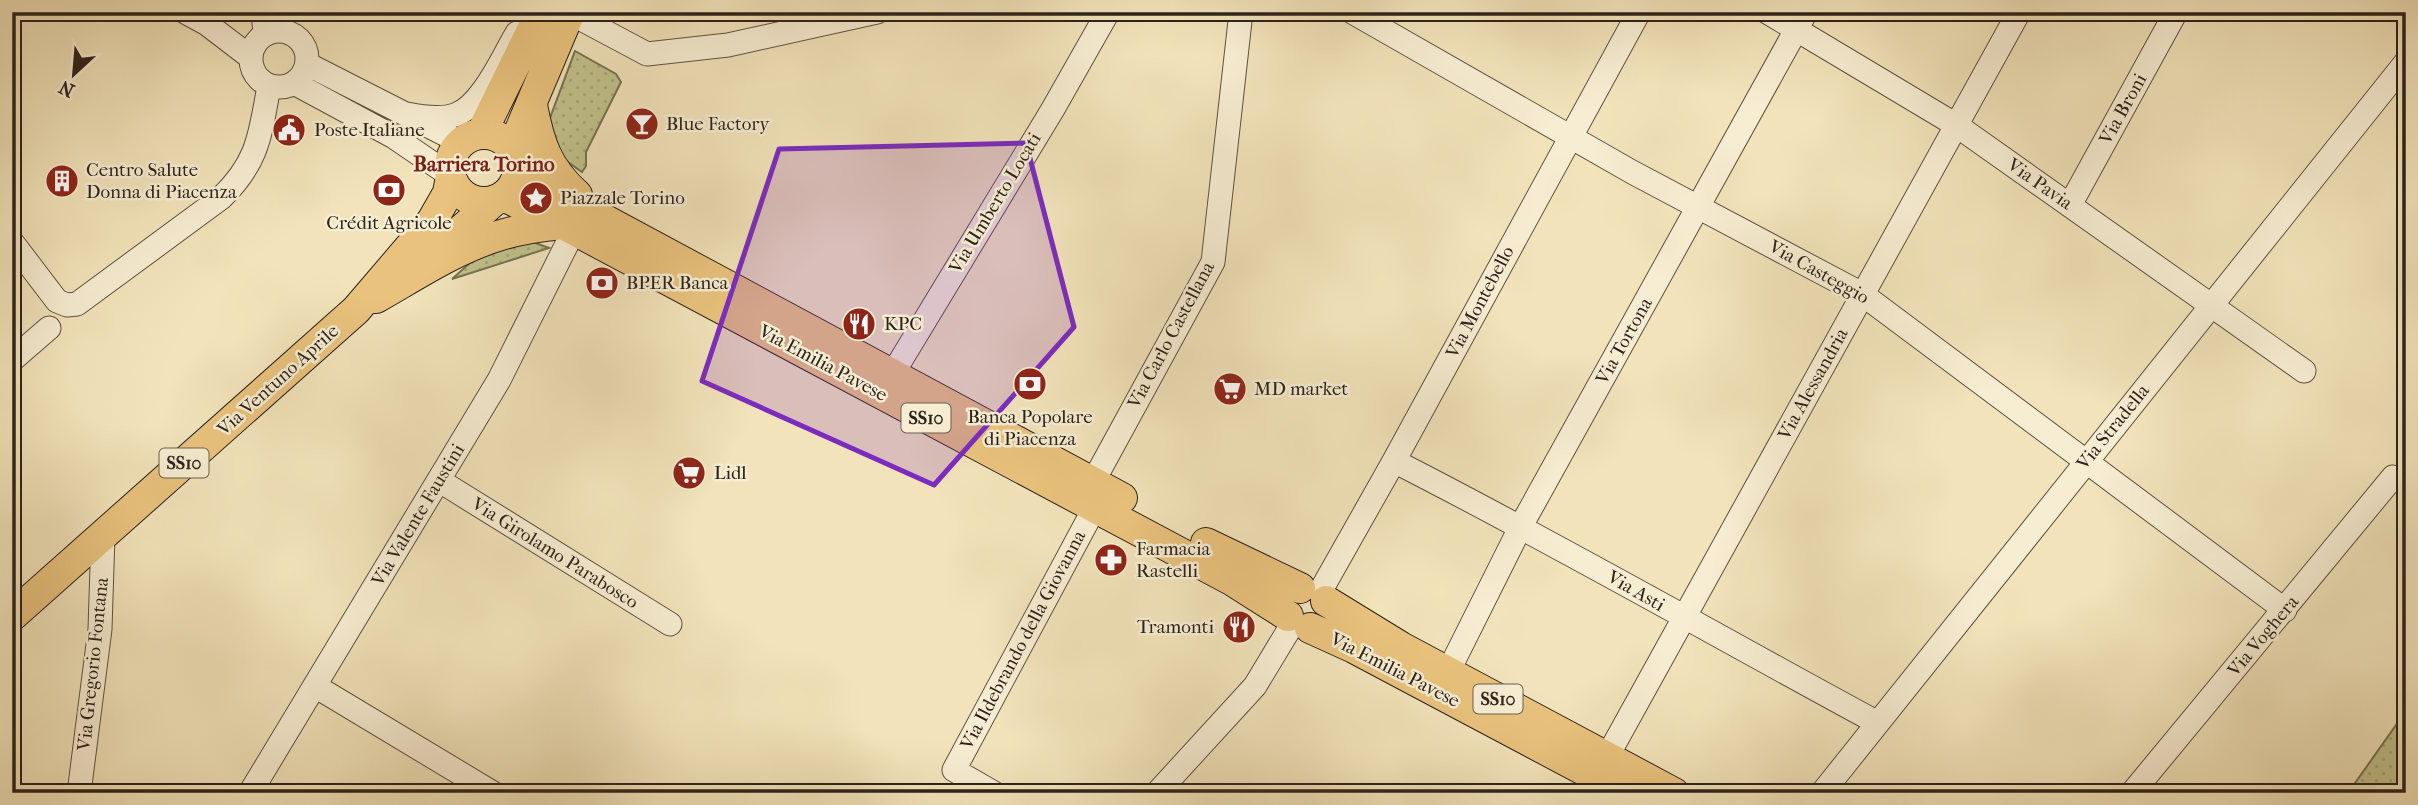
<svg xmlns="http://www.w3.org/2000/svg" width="2418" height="805" font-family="'IM FELL French Canon',serif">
	<defs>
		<pattern id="grass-dots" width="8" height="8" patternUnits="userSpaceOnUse" patternTransform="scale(1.75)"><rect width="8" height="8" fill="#c1c18b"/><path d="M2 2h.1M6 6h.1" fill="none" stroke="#a6a677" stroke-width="1.8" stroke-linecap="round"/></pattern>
	</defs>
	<rect width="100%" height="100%" fill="#f2e3ba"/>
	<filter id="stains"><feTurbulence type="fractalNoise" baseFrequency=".00286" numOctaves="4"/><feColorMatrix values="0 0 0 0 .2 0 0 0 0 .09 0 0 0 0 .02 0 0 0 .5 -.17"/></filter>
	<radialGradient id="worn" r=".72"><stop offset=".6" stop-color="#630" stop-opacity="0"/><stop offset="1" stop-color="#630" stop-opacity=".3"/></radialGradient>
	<!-- grass -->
	<path fill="url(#grass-dots)" stroke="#767252" stroke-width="2" d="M575,51L616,74L621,82L586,152V166L582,172L565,160L547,126Z
		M530,241L549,248L452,279L490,245Z
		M2406,711V793H2348Z"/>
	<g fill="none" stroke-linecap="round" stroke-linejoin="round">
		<defs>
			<path id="minor" d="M185,12L207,24L250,57
				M263,12L265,34
				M1352,12L1632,172L1862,294L2285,610
				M1767,12L1956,125L2304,371
				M570,13L647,54L728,45L877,12
				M251 59a28 28 0 1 1 56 0a28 28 0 1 1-56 0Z
				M307,64L462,143
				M294,83L394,137L451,176
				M407,114C422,117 440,120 455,115C482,106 503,56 517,33
				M2070,205L2176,12
				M12,242L57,301L67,305L77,304L221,198C259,161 260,135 269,86
				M12,360L49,328
				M884,388L1053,109L1108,12
				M1394,461C1557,544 1715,635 1876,722
				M440,481L670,624
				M1093,482L1213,262L1241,12
				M1320,592L1394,461L1639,12
				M1448,672L1521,526L1806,12
				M315,686L493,793
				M1607,757L2019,12
				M79,793L100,629L103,535
				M250,793L499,380L574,230
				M994,793L954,770L1095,507
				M1157,793L1255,686L1293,623
				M1822,793L2406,62
				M2132,793L2393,477"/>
			<path id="major" d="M532,105C539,143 547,168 577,195
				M481,134L541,12
				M450 168a34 34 0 1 1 68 0a34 34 0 1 1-68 0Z
				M512,149L570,12
				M518,171L596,215L1122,498
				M503,196L563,224L1233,581L1288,616
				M433,255L495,200
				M376,298C415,276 455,249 498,236C519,229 541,226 563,224
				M1206,543L1300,588
				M1326,601L1401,647L1674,793
				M12,616L356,310L432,221L448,193L451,176
				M1310,628L1354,648L1627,793"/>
		</defs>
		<!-- minor casing -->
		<use href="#minor" stroke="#5e5242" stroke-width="25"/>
		<!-- major casing -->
		<use href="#major" stroke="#2c221a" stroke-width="32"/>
		<!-- minor -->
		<use href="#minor" stroke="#f7edd2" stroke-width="23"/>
		<!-- major -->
		<use href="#major" stroke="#e9c27d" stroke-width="30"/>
	</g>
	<!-- marked area -->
	<path fill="#7b2cbf" fill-opacity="0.2" stroke="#7b2cbf" stroke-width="5" stroke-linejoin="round" d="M1026,143L1074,327L934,485L702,381L779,149Z"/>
	<!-- icons -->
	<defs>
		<symbol id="bar-disc" viewBox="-11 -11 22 22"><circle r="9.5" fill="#8f2418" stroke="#f7edd2"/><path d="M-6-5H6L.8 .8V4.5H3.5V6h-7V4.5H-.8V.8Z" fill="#fff"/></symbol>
		<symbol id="civic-disc" viewBox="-11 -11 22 22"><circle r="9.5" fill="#8f2418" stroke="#f7edd2"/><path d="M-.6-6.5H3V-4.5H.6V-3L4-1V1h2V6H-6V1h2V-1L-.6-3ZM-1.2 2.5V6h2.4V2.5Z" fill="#fff"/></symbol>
		<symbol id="building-disc" viewBox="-11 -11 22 22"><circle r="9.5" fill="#8f2418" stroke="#f7edd2"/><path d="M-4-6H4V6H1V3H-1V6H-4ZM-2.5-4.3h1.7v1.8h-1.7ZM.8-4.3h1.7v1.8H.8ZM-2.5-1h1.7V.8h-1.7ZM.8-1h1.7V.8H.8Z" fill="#fff"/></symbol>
		<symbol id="bank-disc" viewBox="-11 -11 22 22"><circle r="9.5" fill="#8f2418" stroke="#f7edd2"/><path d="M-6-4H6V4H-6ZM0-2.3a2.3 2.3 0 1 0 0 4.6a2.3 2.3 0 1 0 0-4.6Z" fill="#fff"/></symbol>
		<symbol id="sight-disc" viewBox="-11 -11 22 22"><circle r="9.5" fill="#8f2418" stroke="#f7edd2"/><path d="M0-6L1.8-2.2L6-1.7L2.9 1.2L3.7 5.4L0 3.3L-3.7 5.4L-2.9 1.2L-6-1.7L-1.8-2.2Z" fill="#fff"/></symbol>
		<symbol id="restaurant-disc" viewBox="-11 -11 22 22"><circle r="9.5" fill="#8f2418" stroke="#f7edd2"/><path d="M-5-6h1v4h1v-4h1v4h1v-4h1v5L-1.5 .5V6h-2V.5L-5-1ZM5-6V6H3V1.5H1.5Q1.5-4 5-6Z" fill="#fff"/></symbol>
		<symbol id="supermarket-disc" viewBox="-11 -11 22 22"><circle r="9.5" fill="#8f2418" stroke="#f7edd2"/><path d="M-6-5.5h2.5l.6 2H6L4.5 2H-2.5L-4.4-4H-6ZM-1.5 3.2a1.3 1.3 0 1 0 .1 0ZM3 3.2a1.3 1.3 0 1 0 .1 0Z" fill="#fff"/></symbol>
		<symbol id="pharmacy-disc" viewBox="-11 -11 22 22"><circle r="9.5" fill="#8f2418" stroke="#f7edd2"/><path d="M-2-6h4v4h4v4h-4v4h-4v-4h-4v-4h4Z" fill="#fff"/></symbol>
	</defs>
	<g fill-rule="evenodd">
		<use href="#bar-disc" x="623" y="105" width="38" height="38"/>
		<use href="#civic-disc" x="270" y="111" width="38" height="38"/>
		<use href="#building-disc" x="43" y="162" width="38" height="38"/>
		<use href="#bank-disc" x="370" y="171" width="38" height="38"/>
		<use href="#sight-disc" x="517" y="179" width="38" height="38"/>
		<use href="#bank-disc" x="583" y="264" width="38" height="38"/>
		<use href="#restaurant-disc" x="840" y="305" width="38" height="38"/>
		<use href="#bank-disc" x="1011" y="365" width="38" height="38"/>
		<use href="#supermarket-disc" x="1211" y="370" width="38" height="38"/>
		<use href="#supermarket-disc" x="670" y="454" width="38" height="38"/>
		<use href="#pharmacy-disc" x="1092" y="541" width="38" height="38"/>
		<use href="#restaurant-disc" x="1220" y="608" width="38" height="38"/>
	</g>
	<g text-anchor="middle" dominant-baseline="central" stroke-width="5" stroke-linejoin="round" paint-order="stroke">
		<!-- shield labels -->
		<g fill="#f7edd2" stroke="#695f51" stroke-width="2">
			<rect x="901.5" y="403.5" width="49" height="29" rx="5"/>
			<rect x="159.5" y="448.5" width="49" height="29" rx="5"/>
			<rect x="1473.5" y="684.5" width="49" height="29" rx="5"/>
		</g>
		<g font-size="18" font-weight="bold" fill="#2c221a">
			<text x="926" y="418">SS10</text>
			<text x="184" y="463">SS10</text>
			<text x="1498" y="699">SS10</text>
		</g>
		<!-- street labels -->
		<g font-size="19" fill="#2c221a" stroke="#f7edd2">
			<text transform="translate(2123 109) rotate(-61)">Via Broni</text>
			<text transform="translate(2040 184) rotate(35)">Via Pavia</text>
			<text transform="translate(995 203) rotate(-59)">Via Umberto Locati</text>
			<text transform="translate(1819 272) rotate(29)">Via Casteggio</text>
			<text transform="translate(1480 302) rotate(-62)">Via Montebello</text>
			<text transform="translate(1171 335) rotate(-62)">Via Carlo Castellana</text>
			<text transform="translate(1624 341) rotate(-61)">Via Tortona</text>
			<text transform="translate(823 363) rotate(28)">Via Emilia Pavese</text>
			<text transform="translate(278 380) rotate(-42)">Via Ventuno Aprile</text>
			<text transform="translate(1813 384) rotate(-61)">Via Alessandria</text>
			<text transform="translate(2113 427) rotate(-51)">Via Stradella</text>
			<text transform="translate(418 515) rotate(-59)">Via Valente Faustini</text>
			<text transform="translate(555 553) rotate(32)">Via Girolamo Parabosco</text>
			<text transform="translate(1636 591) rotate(30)">Via Asti</text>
			<text transform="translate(2263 636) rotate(-50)">Via Voghera</text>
			<text transform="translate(1023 640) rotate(-62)">Via Ildebrando della Giovanna</text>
			<text transform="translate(93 664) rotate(-84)">Via Gregorio Fontana</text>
			<text transform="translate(1395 670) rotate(27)">Via Emilia Pavese</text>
		</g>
		<!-- poi labels -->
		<g font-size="19" fill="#2c221a" stroke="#f7edd2" text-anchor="start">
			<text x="666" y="124">Blue Factory</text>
			<text x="314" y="130">Poste Italiane</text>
			<text x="86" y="170">Centro Salute<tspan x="86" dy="22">Donna di Piacenza</tspan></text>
			<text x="560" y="198">Piazzale Torino</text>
			<text x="389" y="223" text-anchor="middle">Crédit Agricole</text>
			<text x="626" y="283">BPER Banca</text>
			<text x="884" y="324">KPC</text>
			<text x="1254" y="389">MD market</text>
			<text x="1030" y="417" text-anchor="middle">Banca Popolare<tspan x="1030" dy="22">di Piacenza</tspan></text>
			<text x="714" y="473">Lidl</text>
			<text x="1136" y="549">Farmacia<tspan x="1136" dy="22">Rastelli</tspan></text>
			<text x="1214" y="627" text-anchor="end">Tramonti</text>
		</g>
		<!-- neighbourhood labels -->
		<g font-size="21" font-weight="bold" fill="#7a1f14" stroke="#f7edd2">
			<text x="484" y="164">Barriera Torino</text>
		</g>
	</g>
	<!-- margin -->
	<rect width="2418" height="805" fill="none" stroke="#f2e3ba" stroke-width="42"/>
	<rect x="14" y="14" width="2390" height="777" fill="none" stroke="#2c221a" stroke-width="3.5"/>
	<rect x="21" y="21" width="2376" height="763" fill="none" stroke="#2c221a" stroke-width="2"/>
	<!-- north arrow -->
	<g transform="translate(74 74) rotate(206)" stroke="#f7edd2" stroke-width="5" paint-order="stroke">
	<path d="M0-5L12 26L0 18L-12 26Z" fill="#2c221a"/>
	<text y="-10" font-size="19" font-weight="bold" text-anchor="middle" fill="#2c221a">N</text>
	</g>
	<rect width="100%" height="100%" filter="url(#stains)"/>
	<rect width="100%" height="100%" fill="url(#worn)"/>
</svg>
